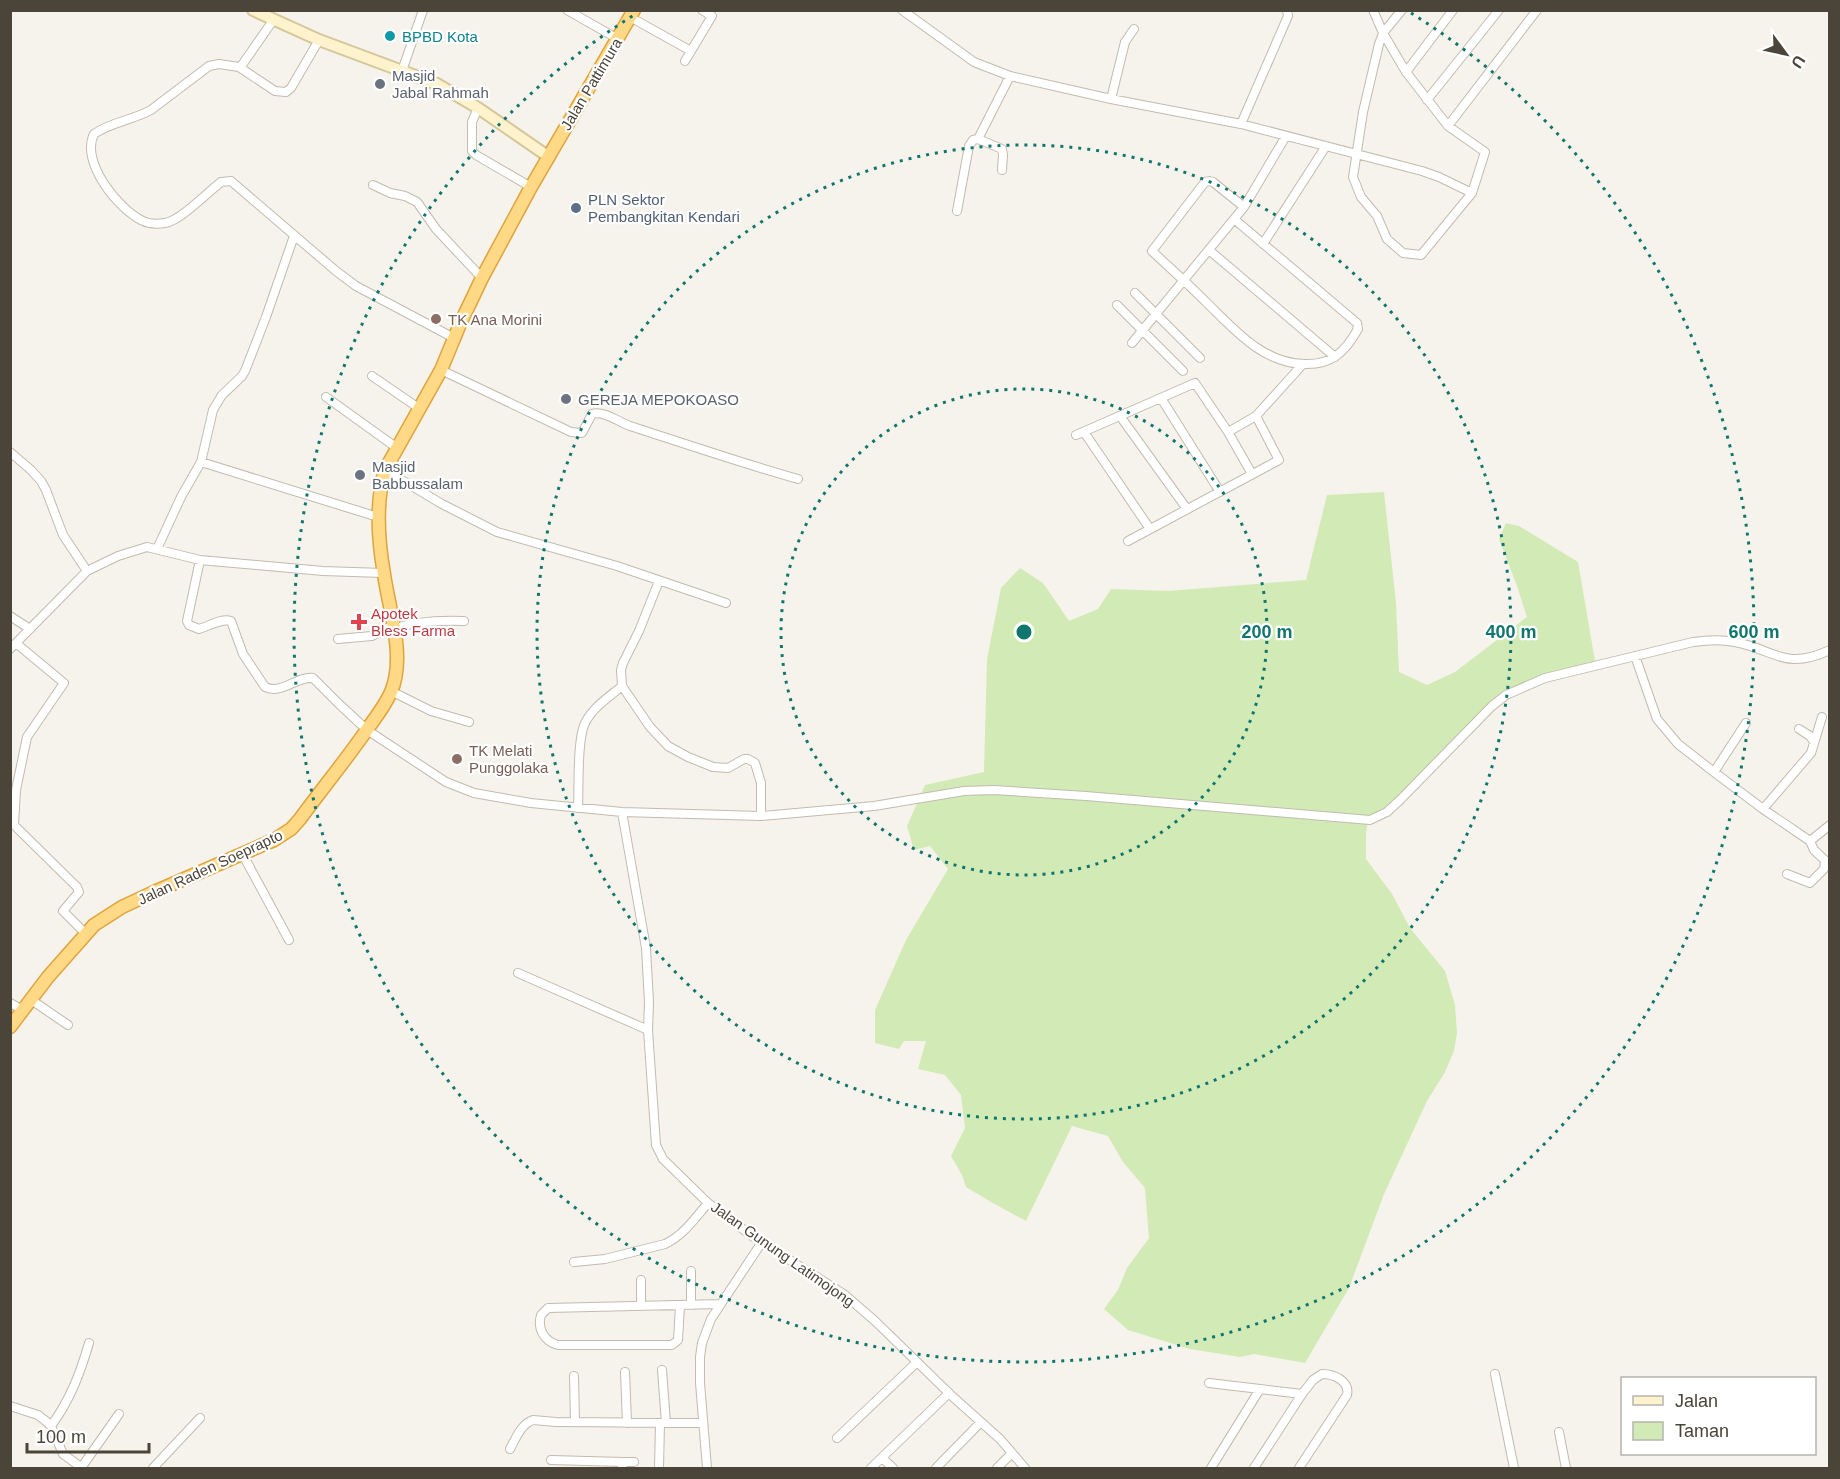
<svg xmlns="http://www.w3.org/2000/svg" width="1840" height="1479" font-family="Helvetica,sans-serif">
	<rect width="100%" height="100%" fill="#f6f3ec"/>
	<!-- green -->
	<path fill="#d2eab5" d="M1384,492L1396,603L1399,672L1427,685L1455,672L1527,617L1517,586L1499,539L1506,523L1519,526L1578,562L1595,661C1559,671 1520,679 1490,703L1397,797L1384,808L1368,817L1366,835V859L1392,894L1410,928L1445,971L1455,1005L1457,1033L1454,1051L1445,1072L1427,1101L1384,1194L1349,1288L1305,1363L1254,1354L1240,1357L1190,1349L1128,1330L1104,1309L1118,1290L1127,1268L1149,1238L1145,1188L1123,1162L1108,1136L1072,1126L1026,1221L991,1202L966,1187L962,1175L951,1156L965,1128L961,1095L945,1075L918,1069L926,1041H904L899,1049L875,1043V1010L906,940L948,869L930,846L914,850L907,826L925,785L984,772L987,659L1001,588L1020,568L1043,583L1069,621L1098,609L1111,589L1168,591L1306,580L1327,495Z"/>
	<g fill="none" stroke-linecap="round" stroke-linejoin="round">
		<defs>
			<path id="minor" d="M567,10L618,39
				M902,10L974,62L1010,76L1111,99L1241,124L1422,171L1439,177L1472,193
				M1373,10L1383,33L1406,72L1453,10
				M1402,10L1383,33L1379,44L1363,112L1353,177L1361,197L1377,216L1387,239L1403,253L1421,255L1472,193L1485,152L1448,126L1406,72
				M630,17L691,51
				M274,19L242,65L239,67L219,64L209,66L151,110C133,120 111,122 94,134C80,162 118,209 143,221C149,224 158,224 165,223C180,221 208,192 221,182L231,181L336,271L356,286L454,338
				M685,61L712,16L702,10
				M239,67L275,91L286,92L291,88L295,81L319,40
				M402,71L423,10
				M1111,99L1125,42L1134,29
				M1427,100L1499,10
				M478,108L472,122V151L476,155L531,187
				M1241,124L1288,16L1287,10
				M1448,126L1537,10
				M978,139L1002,149L1003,155L1002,170
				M373,185L390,193L405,196L417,202L436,229L482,278
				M957,211L969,146L973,140L978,139L1010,76
				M1234,219L1357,323L1358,329C1345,352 1332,365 1304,364C1262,363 1234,329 1206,302C1188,284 1170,268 1152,251L1205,182L1209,181L1213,182L1244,207
				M1263,244L1326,146
				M1209,250L1335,357
				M1135,293L1200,358
				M1117,305L1183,371
				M1132,343L1244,207L1286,136
				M441,370L571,432L582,433L592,414C603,410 619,422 630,426C686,444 741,463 798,479
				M372,376L420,409
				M326,397L397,448
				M1161,398L1220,492
				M1120,416L1187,509
				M1084,432L1150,529
				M1228,432L1252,474
				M1076,435L1195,383L1228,432L1256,416
				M10,452L31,470L41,481L46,490L63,535L87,571
				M201,462L378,517
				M385,470L442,504L497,532L617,566L726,603
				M1128,541L1279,460L1256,416L1303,364
				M157,549L181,497L201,462L213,410L222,395L242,376L245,371L266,317L294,236
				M200,560L187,621L189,625L199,629C209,626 221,618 231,621L243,654L265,687C282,695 296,676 313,678L338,703L367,730L446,782L474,793L531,803L622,812L761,816L874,806L964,791L994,790L1086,796L1370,820L1387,812L1400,800L1492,706L1506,695L1545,678L1693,642C1707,640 1721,639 1735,642C1776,650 1784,671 1830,650
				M659,581L639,631L623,663L621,670L622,686L650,727L668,746L688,757L713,767L728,768L744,759H748L755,763L761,783V816
				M10,616L30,629
				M393,629C416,621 440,620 464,621
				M338,639L372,636L393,625
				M10,649L87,571L118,556L147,547L200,560L323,571L383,573
				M1635,656L1657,719L1678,744L1714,772L1746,723
				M391,691L431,711L469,722
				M1799,729L1810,736L1814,742
				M1714,772L1763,809L1810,841L1814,850L1830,865
				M578,808C579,788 577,739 585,723C593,707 609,697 622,686
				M1763,809L1811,753L1822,717
				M622,812L646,948L649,1002L648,1030L656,1145L663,1159L708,1203L752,1236L845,1295L875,1321L953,1397L1000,1439L1025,1468
				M12,823L77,887L79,892L63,911L86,934
				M14,825L16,790L27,737L64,683L17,644
				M1810,841L1830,825
				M243,855L289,940
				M1787,874L1810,883L1824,869L1825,862
				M518,973L648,1030
				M30,999L68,1025
				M10,1003L23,1010
				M574,1262L605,1259L665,1244C684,1235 695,1218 708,1203
				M691,1271V1305
				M641,1280V1306
				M680,1306L678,1340L672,1345H558C544,1341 537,1329 541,1315L548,1308L720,1304
				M662,1370L666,1423
				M625,1372L627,1423
				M1495,1374L1514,1468
				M574,1376L575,1422
				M1209,1383L1260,1389
				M10,1406L38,1415L47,1422L51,1426L63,1454L82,1468
				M51,1426C70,1400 80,1374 89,1343
				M1559,1432L1566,1468
				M837,1438L917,1362
				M510,1449C516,1438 521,1424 533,1420L556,1422L702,1423
				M882,1458L893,1468
				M551,1460L623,1462L622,1468
				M623,1462H634
				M81,1468L119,1414
				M153,1468L200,1418
				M659,1468L660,1423
				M707,1468L700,1383V1357L702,1343L711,1319L762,1242
				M871,1468L949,1393
				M936,1468L981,1422
				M997,1468L1012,1453
				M1211,1468L1260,1389L1302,1394L1254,1468
				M1299,1468L1347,1395C1350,1381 1334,1374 1322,1374L1313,1380L1302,1394"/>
			<path id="secondary" d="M253,10L319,40L437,84L478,108L549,157"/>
			<path id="trunk" d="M10,1027L48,977L94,925L122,907L152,893L274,840L291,829L300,819C322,789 345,761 366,731C375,718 385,706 391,692C406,657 389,610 384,574C378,540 375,504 385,470L441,370L460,324L482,278L531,187L634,10"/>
		</defs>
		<!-- minor casing -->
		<use href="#minor" stroke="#c2bbae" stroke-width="10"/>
		<!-- secondary casing -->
		<use href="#secondary" stroke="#d6c79b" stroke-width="14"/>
		<!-- trunk casing -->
		<use href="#trunk" stroke="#e0a43c" stroke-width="15"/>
		<!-- minor -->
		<use href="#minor" stroke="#fff" stroke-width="8"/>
		<!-- secondary -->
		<use href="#secondary" stroke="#fff3cd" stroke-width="10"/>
		<!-- trunk -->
		<use href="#trunk" stroke="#ffd985" stroke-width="12"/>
	</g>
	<!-- distance rings -->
	<g fill="none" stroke="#0f766e" stroke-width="3" stroke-dasharray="3 6">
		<circle cx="1024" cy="632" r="243"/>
		<circle cx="1024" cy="632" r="487"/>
		<path d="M1411 13A730 730 0 1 1 637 13"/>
	</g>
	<!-- markers -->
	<circle fill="#0f9aa8" stroke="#fff" stroke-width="2" cx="390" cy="36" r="6"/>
	<g fill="#6b7280" stroke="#fff" stroke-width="2">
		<circle cx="380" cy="84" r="6"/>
		<circle cx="566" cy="399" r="6"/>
		<circle cx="360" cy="475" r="6"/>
	</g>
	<circle fill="#5c6f8a" stroke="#fff" stroke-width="2" cx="576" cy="208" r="6"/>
	<g fill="#8d6e63" stroke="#fff" stroke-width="2">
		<circle cx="436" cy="319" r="6"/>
		<circle cx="457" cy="759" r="6"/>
	</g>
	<path fill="#e0444e" stroke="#fff" stroke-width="2" d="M356 613h6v6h6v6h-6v6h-6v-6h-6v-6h6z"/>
	<g text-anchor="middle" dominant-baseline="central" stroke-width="4.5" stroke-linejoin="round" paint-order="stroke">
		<!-- culture labels -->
		<g font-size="15" fill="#0d838f" stroke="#fff" text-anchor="start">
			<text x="402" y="36">BPBD Kota</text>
		</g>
		<!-- worship labels -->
		<g font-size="15" fill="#5b616d" stroke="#fff" text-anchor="start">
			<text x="392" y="75">Masjid<tspan x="392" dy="17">Jabal Rahmah</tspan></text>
			<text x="578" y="399">GEREJA MEPOKOASO</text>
			<text x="372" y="466">Masjid<tspan x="372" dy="17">Babbussalam</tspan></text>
		</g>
		<!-- street labels -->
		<g font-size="15" fill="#4b4439" stroke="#fff">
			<text transform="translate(591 84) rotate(-59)">Jalan Pattimura</text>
			<text transform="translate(210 867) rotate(-25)">Jalan Raden Soeprapto</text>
			<text transform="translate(783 1254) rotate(35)">Jalan Gunung Latimojong</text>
		</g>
		<!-- service labels -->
		<g font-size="15" fill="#4e5e75" stroke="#fff" text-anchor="start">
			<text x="588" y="199">PLN Sektor<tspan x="588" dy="17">Pembangkitan Kendari</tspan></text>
		</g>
		<!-- education labels -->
		<g font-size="15" fill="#785e54" stroke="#fff" text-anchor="start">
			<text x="448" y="319">TK Ana Morini</text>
			<text x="469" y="750">TK Melati<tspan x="469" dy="17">Punggolaka</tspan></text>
		</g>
		<!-- health labels -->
		<g font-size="15" fill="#be3a42" stroke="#fff" text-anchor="start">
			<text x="371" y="613">Apotek<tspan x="371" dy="17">Bless Farma</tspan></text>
		</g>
	</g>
	<circle cx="1024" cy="632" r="9" fill="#0f766e" stroke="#fff" stroke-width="3"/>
	<g font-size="18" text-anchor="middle" font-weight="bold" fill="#0f766e" stroke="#fff" stroke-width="4.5" stroke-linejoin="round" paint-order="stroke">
		<text x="1267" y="638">200 m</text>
		<text x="1511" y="638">400 m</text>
		<text x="1754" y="638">600 m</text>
	</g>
	<!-- border -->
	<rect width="1840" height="1479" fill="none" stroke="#4b4439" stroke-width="24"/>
	<!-- legend -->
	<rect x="1621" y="1377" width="195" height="78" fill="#ffffff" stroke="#b7b4b0" stroke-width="1.5"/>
	<rect x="1633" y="1396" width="30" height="9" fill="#fff3cd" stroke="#b7b4b0" stroke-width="1.5"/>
	<text x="1675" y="1407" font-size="18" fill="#4b4439">Jalan</text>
	<rect x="1633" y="1422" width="30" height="18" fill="#d2eab5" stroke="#b7b4b0" stroke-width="1.5"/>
	<text x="1675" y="1437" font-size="18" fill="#4b4439">Taman</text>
	<!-- north arrow -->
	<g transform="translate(1786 54) rotate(123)" stroke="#ffffff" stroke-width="4.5" paint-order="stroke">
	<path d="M0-4.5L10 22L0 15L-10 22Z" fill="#4b4439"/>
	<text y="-9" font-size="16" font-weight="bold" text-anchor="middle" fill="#4b4439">U</text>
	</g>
	<!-- scale -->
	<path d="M27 1443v9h122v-9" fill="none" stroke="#4b4439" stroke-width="3"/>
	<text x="36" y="1443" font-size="18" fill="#4b4439" stroke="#ffffff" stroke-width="4.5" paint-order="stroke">100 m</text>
</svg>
